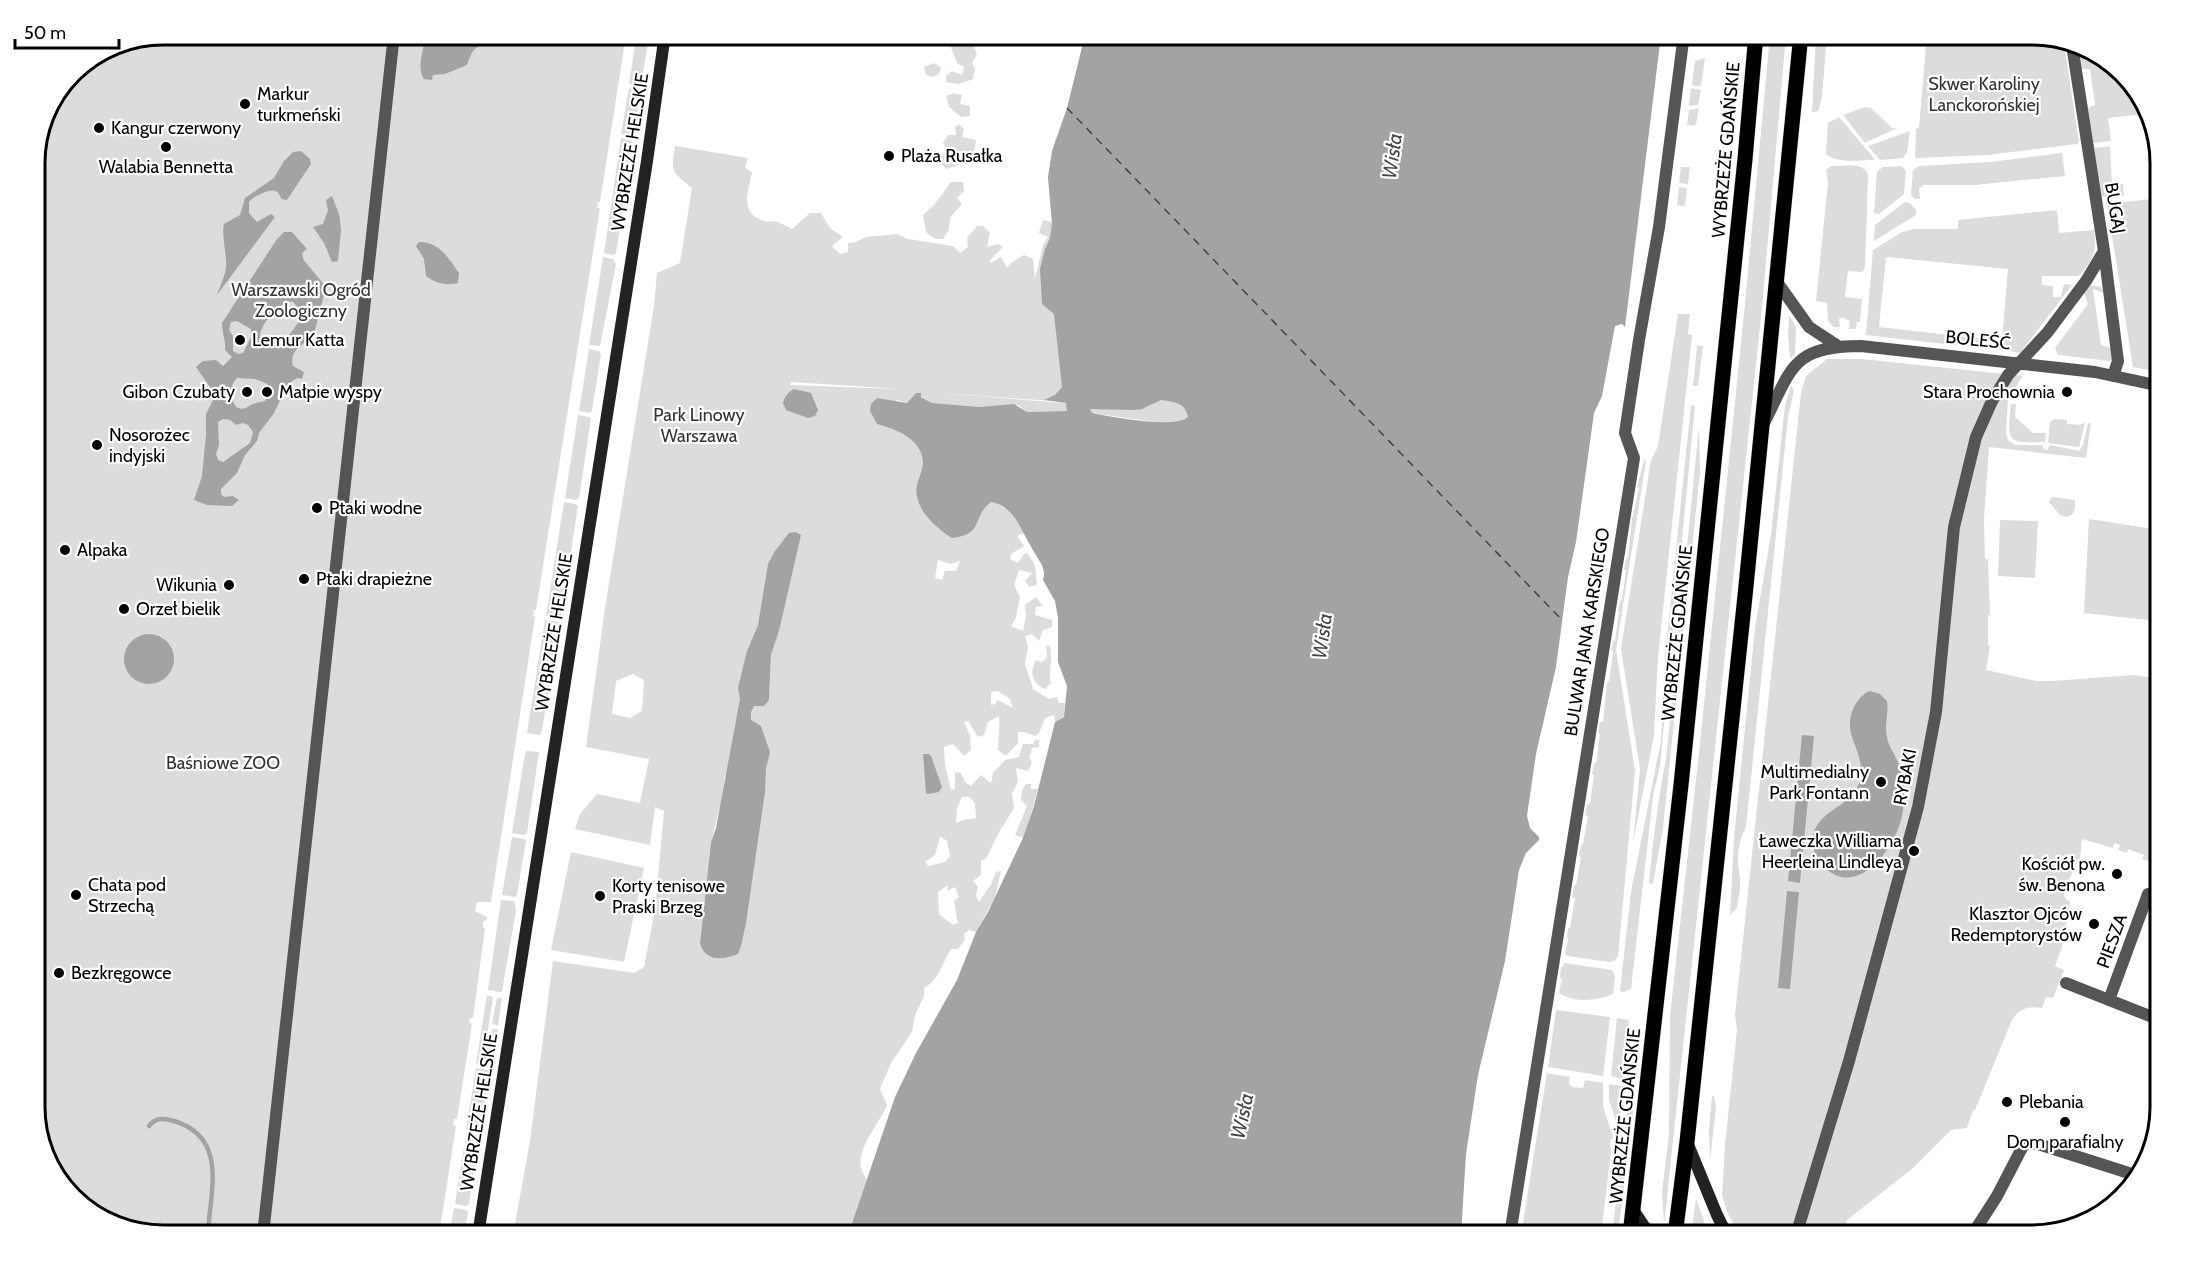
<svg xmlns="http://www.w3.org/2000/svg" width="2195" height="1270" font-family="Cabin,sans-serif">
	<rect width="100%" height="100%" fill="#fff"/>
	<!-- green -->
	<path fill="#dcdcdc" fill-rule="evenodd" d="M163,35H626L600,202H598L597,208H600L536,610H534L533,616L535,617L491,902H477L475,911L487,917L486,921H483V928H485L473,1018H470L469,1023L472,1024L457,1119H454L453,1125L456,1126L439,1235H163L99,1218L52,1172L35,1115V155L44,114L72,72L114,44Z
		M867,35H934L929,42L924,40C913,43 905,38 895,38C887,38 879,43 871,44Z
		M940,35H974L973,45L977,54L972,63L975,69L973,79L959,84L946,82V76L952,71L962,75L964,67L957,63L947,37Z
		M1770,35H1786L1762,308L1664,1225L1662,1192L1669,1134L1670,1016L1699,753L1745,304Z
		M1816,35H1827L1822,97L1818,111L1812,112Z
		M1927,35H2032L2064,43L2079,142L2077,144L1987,155L1915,158L1916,129L1919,128Z
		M636,39L647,41L648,43L641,84L639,86L629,84Z
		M2079,47L2096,52L2143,98L2146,114L2108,118L2111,141L2093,143L2088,108L2095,105L2090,69H2082Z
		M1705,58L1701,86L1692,85L1695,61Z
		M934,63L941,68L939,74L933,77L926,75L924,67Z
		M629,88L639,90L641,92L634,134L632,136L621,134Z
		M1691,88L1701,90L1698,105L1689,106Z
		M954,93L962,95L960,104L970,106V116L961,117L949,107L946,96Z
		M1865,107L1871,108L1892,128H1897L1865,143L1843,115Z
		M1699,108L1696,124L1694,126L1687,125L1689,110Z
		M1839,117L1873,157L1874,160C1858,160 1838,164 1826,154L1828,123Z
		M959,124L964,129L962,137L976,140C975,158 963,165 946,169L940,162L946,149L943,143L948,135H956L955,127Z
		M1910,131L1907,152L1903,158L1880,160L1868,146Z
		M1056,136L1069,402L936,393L1142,409L1139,402L1179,398L1191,410L1184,426L1091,413L1067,411L1027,412L1018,405L980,407L932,403L916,393L907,403L897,400L877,424L889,427L925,444L981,507L994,501C1008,508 1016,519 1024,533L1017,536L1024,546L1011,554L1010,559L1018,563L1023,555L1027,553L1035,565L1037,585L1029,587L1025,581L1032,573L1019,570L1014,585L1020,597L1016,617L1011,626L1023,631L1026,616L1025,605L1036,597L1043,606L1036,607L1035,615L1052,620V627L1043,630L1039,641L1032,634L1025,636L1028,647L1025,664L1033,689L1049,699L1057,697L1059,703H1065L1064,717L1055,722L1054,715L1045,718L1039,733L1035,736L1024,732H1018V743L1006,756L998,750C998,739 1000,728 999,716L988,722L984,735L978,737L968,721L964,722L970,735L971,750L964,756L953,744L944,747L945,765L951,790L955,789V772L961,773L965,782L971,786L981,775L991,783L993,773L1005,760L1019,757L1023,744H1033L1035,740H1039V747L1032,748L1029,758L1032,762L1028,771L1016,768L1018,782L1012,793L1014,808L998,834L986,859L981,860V875L973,881L978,887L976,896L979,902L991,884L996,872L1001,871L995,897L976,932L969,930L964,934L965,939L958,949H951C941,965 940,979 924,988V996L915,1015L912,1032L891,1063L880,1089L887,1105C880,1123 857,1147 861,1168C862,1172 866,1178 867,1181L857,1208L852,1235H513L530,1141L553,961L634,973L644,967L655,910L664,811L655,807L650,845L575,829L580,814L597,794L640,803L649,759L586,747L605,608L654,306L657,273L680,263L692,188C671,170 671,173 675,146L748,158L745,167L752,173C748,192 739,214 764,221C772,223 766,221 774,221C780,222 786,226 792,229L810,213H821L830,228L843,237L832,246L840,254L848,252V243L856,242L866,237L897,234L908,239L953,246L960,253L968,247L967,238L977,226H983L990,233L987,247L998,244L1003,247L990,260L991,263L1001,257L1007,268L1012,262L1024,255L1033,259L1035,279L1043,245L1048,237L1039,233L1043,220L1052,222L1048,177ZM791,382L885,388L897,389L790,385ZM938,560L951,564L960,561L956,571H945L942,580L935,578ZM788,587L779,631L771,655L769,700L747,651L758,625L764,600ZM633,674L644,680L642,711L630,718L612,714L616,681ZM998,691L1010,699L1013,708L998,700L995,704L991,705V692ZM768,758L741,946L700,943L711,842L722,799L725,775ZM962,797H970L975,803L976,818L963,820L956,823L957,808ZM940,836L947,841L950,856L945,862L928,866L925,862L935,855ZM948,885L947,891L955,887L959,897L954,901L958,923L953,925L939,914L938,892Z
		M621,138L632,141L633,148L616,253L614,255L604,253Z
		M2156,142L2160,155V206L2156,207L2154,241H2160V356L2158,355L2154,367L2150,370L2133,367L2107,204L2151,199L2150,143Z
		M2110,146L2112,184H2123L2124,196L2102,197L2094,148Z
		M2062,153L2065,176L1975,185H1924L1919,189L1920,199H1915L1911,195L1913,170L1919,166L1991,162Z
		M1831,166C1843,166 1864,161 1868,175L1865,268L1862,272L1848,271L1845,297L1862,299L1860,322H1857L1856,329H1849L1850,321L1842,317L1839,319L1840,327H1834L1828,321L1827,303L1816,301L1828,183L1826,170Z
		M1902,166L1906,171L1904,194L1879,214L1874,213L1877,172L1883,167Z
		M1681,167H1690L1688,184L1679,183Z
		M951,182H963L964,191L957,198L962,204L950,218L949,230L943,239H935L926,232L923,215L934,205Z
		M1679,187L1687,188L1685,206L1677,205Z
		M1905,202L1910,203L1916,210V215L1874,241L1875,225Z
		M2057,210L2059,233L2094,230C2097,253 2093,259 2079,276H2042V285L2053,286V297H2061L2064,284L2072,285L2020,353L1997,349L1996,340H2002L2008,269L1886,257L1879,327L1984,339L1980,348L1866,335L1873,250L1902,232L1913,229H1958V220Z
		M603,257L613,259L616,264L600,346L589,345Z
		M2090,286C2097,285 2102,286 2104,293L2093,289L2101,345L2113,349V359L2110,361L2058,355L2055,348L2088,304L2084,293Z
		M1678,314H1690L1688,334L1692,335L1658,657L1654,735L1633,843L1640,769L1621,649L1651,460L1658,446Z
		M1789,315L1796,327L1795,354L1790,359L1788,336Z
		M1697,346H1703L1698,386H1693Z
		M589,349L599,351L601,354L592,411L590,413L579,411Z
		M1827,359H1862L2023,376L2008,398L2006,434L2008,440L2015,445H2042L2044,449L2047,450L2050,445L2079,451L2083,445L2088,423H2091L2086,458L1989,447L1984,518L1985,559H1988L1990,615H1988V646H1990L1986,670L2036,681H2053L2133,675L2160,679V869L2154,863L2142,859L2144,855L2128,849L2127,853L2118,850L2120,845L2114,843L2113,848L2082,839L2080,857L2063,891L2065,898L2070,902L2062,947L2055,966L2064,970L2053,998L2046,997L2042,1008C2029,1006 2020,1008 2012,1020L1975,1110H1973L1967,1128L1951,1130L1913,1168L1847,1220L1843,1235H1740L1728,1214L1722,1195L1725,1145L1737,1030L1735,1015L1801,393L1806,376Z
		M1791,385L1794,391L1788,417L1746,827C1736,848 1737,857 1740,879C1741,888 1738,899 1737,908L1730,915L1734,838L1755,628L1771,535L1785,405Z
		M2011,404H2016L2015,417L2033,433H2046L2045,442C2006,444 2007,441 2011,404Z
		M1691,405L1695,406L1660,766L1653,796L1631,989L1624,992L1620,991L1631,892L1661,740L1665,656Z
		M578,415L589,417L591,419L579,498L576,500L565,498Z
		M2054,419L2067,420V424L2080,425L2085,422L2079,447L2048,443L2050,422Z
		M1699,426L1700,472L1663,828L1653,884L1649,883C1653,841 1658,800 1666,759Z
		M1644,460L1646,461L1616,650L1635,771L1618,957L1614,961L1609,962L1568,956L1565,954L1568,938L1567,937L1568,928H1570L1575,898L1572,897L1574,885H1576L1581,857L1579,856L1581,845L1583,844L1588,816L1585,815L1587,804H1590L1594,775L1592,774L1594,763H1596L1600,734L1598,733L1600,722H1603L1607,682H1609L1613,652L1611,650L1613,641H1615L1619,612L1618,611L1620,601L1622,600L1626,570L1624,569L1626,559L1628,558L1632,519L1639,488L1637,487Z
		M2052,497L2075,500C2075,508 2076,515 2066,517L2060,515L2049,502Z
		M564,502L575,504L578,506L561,615L558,618L546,616Z
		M2089,519L2160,530V599L2157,621L2084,613Z
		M2000,520L2038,521L2035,578L1998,576Z
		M545,620L558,622L559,624L542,731L540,733L542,734L540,735L527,733Z
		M1046,645L1050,646C1053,660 1048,669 1051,683L1045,689C1032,683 1029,673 1036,660L1042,662L1047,657Z
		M527,751L539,752L527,833L524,835L512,833L525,754Z
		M1026,784H1031V789H1038L1024,838L1015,835L1027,806L1021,800L1022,790Z
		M512,837L524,839L526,841L517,895L515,897L502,895Z
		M571,852L644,868L624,962L551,950Z
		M501,900L514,901L516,911L502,991L500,992L488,990Z
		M1564,963L1612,970L1615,976L1613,994C1597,1001 1573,1003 1559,993L1562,979L1560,978L1561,967H1563Z
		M487,995L493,997L483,1063L481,1065L476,1064Z
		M497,998H502L498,1026L492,1023Z
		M1556,1010L1610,1017L1603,1076L1548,1067Z
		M1617,1018L1629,1020L1623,1079L1611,1076Z
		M492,1029H498L491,1066L486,1063Z
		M476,1068L489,1070L490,1072L480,1131L466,1130Z
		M1547,1073L1570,1077L1569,1083L1572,1087L1583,1088L1585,1080L1603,1083V1106L1613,1137L1610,1142L1611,1152L1601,1235H1521Z
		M1609,1084L1623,1086L1619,1131L1609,1100Z
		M1712,1096H1714L1716,1107L1710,1161L1709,1128Z
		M1628,1101L1634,1102L1620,1218L1617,1235H1612Z
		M466,1135L477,1136L479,1139L469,1204L466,1206L455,1204Z
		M1696,1199L1704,1221L1702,1235H1691Z
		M454,1208L466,1210L468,1212L464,1235H449Z"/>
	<!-- water -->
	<path fill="#a3a3a3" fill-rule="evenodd" d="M426,35V34L500,35L498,40C479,47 474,43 467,65L445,74L433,75L432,80L424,79C416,68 424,48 426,35Z
		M1085,35H1661L1625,327L1622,324L1615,326L1602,396L1594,413L1576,542L1568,577L1556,667L1536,754L1527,816L1530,828L1539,837V840L1526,853L1519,870L1505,961L1478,1075L1466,1154L1461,1235H848L895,1097L916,1053L957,980L976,932L988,912L1023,838L1034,806L1055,722L1064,717L1067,686L1058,662V618L1055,601L1043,580C1047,568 1038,560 1033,550C1022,533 1014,505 991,502C971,517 985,534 952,538C938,529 920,514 917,496C914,484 922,475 923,464C924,440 896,429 877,424L870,411L871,404L877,398L907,403L916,393H921V397L932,403L980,407L1014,404L1027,412L1067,411L1066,403L1044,400L1055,395L1062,387L1054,314L1042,304L1040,269L1045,249L1050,238L1052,223L1048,177L1052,151L1067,108ZM1161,400C1174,402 1185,402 1188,417C1176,429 1110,417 1092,413L1090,409L1133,410L1142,409Z
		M301,151L310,159L311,164L287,200L282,199C280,197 279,193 276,191C270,188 252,197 249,202V213L257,222L271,214L275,217L217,295C220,286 225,276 226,267C227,255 221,233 224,224L240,215L245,198L274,178L284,161L293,152Z
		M332,196L339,214L341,230L338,261L332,262L324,243L313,227L323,224L328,210L326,200Z
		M284,232H292L307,249L302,253L303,259L326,287L313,338C302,344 289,351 293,366L304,372L302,379L297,378L288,384L274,413L259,433L257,441L245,455L237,473L221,489V494L224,497L233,496L239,500L232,506L207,505L194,500L202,476L206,435V414L213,400L212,390L196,367L203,361L216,360L223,366L232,357L225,350C226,340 222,333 222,323L277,239ZM292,301L301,310L303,316C291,331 285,349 262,344C255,333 267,319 275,311V308ZM237,321L251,329V337L243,353L238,354L233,351V336L229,330L231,322ZM237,378L255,379L268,384V396L265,401C262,402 259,402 256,403C247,405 246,412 236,407C230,397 228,388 237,378ZM223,419L230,420L236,425L243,423L248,425L253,432L250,443L223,462L218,460L216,454L219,445L218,422Z
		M419,242C440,242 448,258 459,273L458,283C446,286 435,283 426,276L424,259L416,246Z
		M794,389L811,393L818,410L815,416L808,418L786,410L783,403C785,396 788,392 794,389Z
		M796,532L801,535L779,631L771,655L769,700L764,706H754L751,712V720L761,726L770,752L766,769L765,792L746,923L741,946L738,954C723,960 705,962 700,943L711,842L716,828L740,699L738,688L747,651L758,625L768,564L775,551L789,533Z
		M124 659a25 25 0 1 1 50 0a25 25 0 1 1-50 0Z
		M1870,691L1880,694L1887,701C1889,713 1884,725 1887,737C1888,745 1893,751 1896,758C1905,775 1906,798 1902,816C1896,846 1860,898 1826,869C1819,863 1814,854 1813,845C1809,806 1863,810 1861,769C1860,745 1842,733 1854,707C1858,700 1862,694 1870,691Z
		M1802,735L1814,736L1800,883L1788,881Z
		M923,754H929L931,756L942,787L939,792L928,794L926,793Z
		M1787,891L1799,892L1790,989L1778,988Z"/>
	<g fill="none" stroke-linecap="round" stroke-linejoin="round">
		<!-- stream -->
		<path stroke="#a3a3a3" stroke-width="4.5" d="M149,1126C156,1117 164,1118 174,1121C230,1138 209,1194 208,1235"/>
		<!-- ferry -->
		<path stroke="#444" stroke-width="1.5" stroke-dasharray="8 6" stroke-linecap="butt" d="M1067,108L1563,621"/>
		<defs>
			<path id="primary" d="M1630,1235L1681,785L1745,159L1756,34
				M1675,1235L1687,1142L1745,596L1801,34"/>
		</defs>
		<!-- primary casing -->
		<use href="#primary" stroke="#dbdbdb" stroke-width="16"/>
		<!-- street -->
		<path stroke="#555" stroke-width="12" d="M2072,45L2104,251L2118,361L2113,376
			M1777,282L1809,327L1838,346
			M1764,423C1792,368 1792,346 1861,346L2095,372L2160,386
			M2066,983L2160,1020
			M2109,1000L2148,894
			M2123,1192L2141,1166L2150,1146
			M263,1235L394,34
			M1510,1235L1634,458L1625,433L1639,340L1659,227L1684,34
			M1796,1235L1849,1061L1918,807L1936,712L1954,527L1976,437L1992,401L2008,375L2047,333L2086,281L2104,251
			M1972,1235L1997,1196L2024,1144H2038L2135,1175"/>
		<!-- secondary -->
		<path stroke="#222" stroke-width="12" d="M1687,1142L1717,1215L1727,1235
			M1634,1211L1650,1235
			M478,1235L647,161L665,34"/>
		<!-- primary -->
		<use href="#primary" stroke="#000" stroke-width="15"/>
	</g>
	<!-- markers -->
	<g fill="#000" stroke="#fff" stroke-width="2">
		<circle cx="245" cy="104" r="6"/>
		<circle cx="99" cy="128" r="6"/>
		<circle cx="166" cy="147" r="6"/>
		<circle cx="889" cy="156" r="6"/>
		<circle cx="240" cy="340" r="6"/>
		<circle cx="247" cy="392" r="6"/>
		<circle cx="267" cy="392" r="6"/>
		<circle cx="2067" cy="392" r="6"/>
		<circle cx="97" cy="445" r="6"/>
		<circle cx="317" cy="508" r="6"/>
		<circle cx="65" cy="550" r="6"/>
		<circle cx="304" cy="579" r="6"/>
		<circle cx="229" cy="585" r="6"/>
		<circle cx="124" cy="609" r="6"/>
		<circle cx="1881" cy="782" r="6"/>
		<circle cx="1914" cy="851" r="6"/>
		<circle cx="2117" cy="874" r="6"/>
		<circle cx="76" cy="895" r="6"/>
		<circle cx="600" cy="896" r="6"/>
		<circle cx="2094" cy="924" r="6"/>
		<circle cx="59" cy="973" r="6"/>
		<circle cx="2007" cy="1102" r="6"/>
		<circle cx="2065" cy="1122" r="6"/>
	</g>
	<g text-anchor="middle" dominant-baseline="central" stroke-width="4.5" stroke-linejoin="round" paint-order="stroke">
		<!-- park labels -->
		<g font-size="18" fill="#333" stroke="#fff">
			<text x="1984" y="84">Skwer Karoliny<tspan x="1984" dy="21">Lanckorońskiej</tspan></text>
			<text x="301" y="290">Warszawski Ogród<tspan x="301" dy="21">Zoologiczny</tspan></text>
			<text x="699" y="415">Park Linowy<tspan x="699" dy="21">Warszawa</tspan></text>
			<text x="223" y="763">Baśniowe ZOO</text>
		</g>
		<!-- poi labels -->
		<g font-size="18" fill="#000" stroke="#fff" text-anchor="start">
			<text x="257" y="94">Markur<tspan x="257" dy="21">turkmeński</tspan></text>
			<text x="111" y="128">Kangur czerwony</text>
			<text x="901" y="156">Plaża Rusałka</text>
			<text x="166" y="167" text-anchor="middle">Walabia Bennetta</text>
			<text x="252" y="340">Lemur Katta</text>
			<text x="235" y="392" text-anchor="end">Gibon Czubaty</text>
			<text x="279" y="392">Małpie wyspy</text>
			<text x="2055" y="392" text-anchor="end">Stara Prochownia</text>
			<text x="109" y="435">Nosorożec<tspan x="109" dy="21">indyjski</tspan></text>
			<text x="329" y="508">Ptaki wodne</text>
			<text x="77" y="550">Alpaka</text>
			<text x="316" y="579">Ptaki drapieżne</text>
			<text x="217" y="585" text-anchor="end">Wikunia</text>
			<text x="136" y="609">Orzeł bielik</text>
			<text x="1869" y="772" text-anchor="end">Multimedialny<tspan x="1869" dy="21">Park Fontann</tspan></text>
			<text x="1902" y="841" text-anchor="end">Ławeczka Williama<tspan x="1902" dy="21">Heerleina Lindleya</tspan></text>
			<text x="2105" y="864" text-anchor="end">Kościół pw.<tspan x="2105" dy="21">św. Benona</tspan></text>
			<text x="88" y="885">Chata pod<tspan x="88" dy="21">Strzechą</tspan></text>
			<text x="612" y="886">Korty tenisowe<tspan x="612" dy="21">Praski Brzeg</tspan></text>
			<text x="2082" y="914" text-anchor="end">Klasztor Ojców<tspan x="2082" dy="21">Redemptorystów</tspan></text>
			<text x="71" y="973">Bezkręgowce</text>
			<text x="2019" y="1102">Plebania</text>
			<text x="2065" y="1142" text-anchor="middle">Dom parafialny</text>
		</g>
		<!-- street labels -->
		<g font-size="18" fill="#000" stroke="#fff">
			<text transform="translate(1726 150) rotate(-85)">WYBRZEŻE GDAŃSKIE</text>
			<text transform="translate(630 152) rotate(-81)">WYBRZEŻE HELSKIE</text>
			<text transform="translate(2115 208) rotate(81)">BUGAJ</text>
			<text transform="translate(1978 340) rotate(6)">BOLEŚĆ</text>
			<text transform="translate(554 632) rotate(-81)">WYBRZEŻE HELSKIE</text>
			<text transform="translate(1587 632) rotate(-81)">BULWAR JANA KARSKIEGO</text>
			<text transform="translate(1677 633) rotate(-84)">WYBRZEŻE GDAŃSKIE</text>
			<text transform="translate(1905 777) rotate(-79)">RYBAKI</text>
			<text transform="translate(2112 941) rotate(-70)">PIESZA</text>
			<text transform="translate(479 1112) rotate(-81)">WYBRZEŻE HELSKIE</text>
			<text transform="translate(1625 1116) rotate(-84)">WYBRZEŻE GDAŃSKIE</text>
		</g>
		<!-- water labels -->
		<g font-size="20" font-style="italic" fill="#444" stroke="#fff">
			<text transform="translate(1392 156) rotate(-82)">Wisła</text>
			<text transform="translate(1322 636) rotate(-82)">Wisła</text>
			<text transform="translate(1242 1116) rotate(-78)">Wisła</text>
		</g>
	</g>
	<!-- crop -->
	<path d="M0 0H2195V1270H0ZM163 45H2032A118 118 0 0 1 2150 163V1107A118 118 0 0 1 2032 1225H163A118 118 0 0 1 45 1107V163A118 118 0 0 1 163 45Z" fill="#fff" fill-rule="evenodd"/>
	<path fill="none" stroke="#000" stroke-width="3" d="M163 45H2032A118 118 0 0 1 2150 163V1107A118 118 0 0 1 2032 1225H163A118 118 0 0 1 45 1107V163A118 118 0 0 1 163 45Z"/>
	<!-- scale -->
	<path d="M15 39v9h104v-9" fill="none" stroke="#000000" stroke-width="3"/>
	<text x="24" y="39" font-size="18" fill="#000000" stroke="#ffffff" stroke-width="4.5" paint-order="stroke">50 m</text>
</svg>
